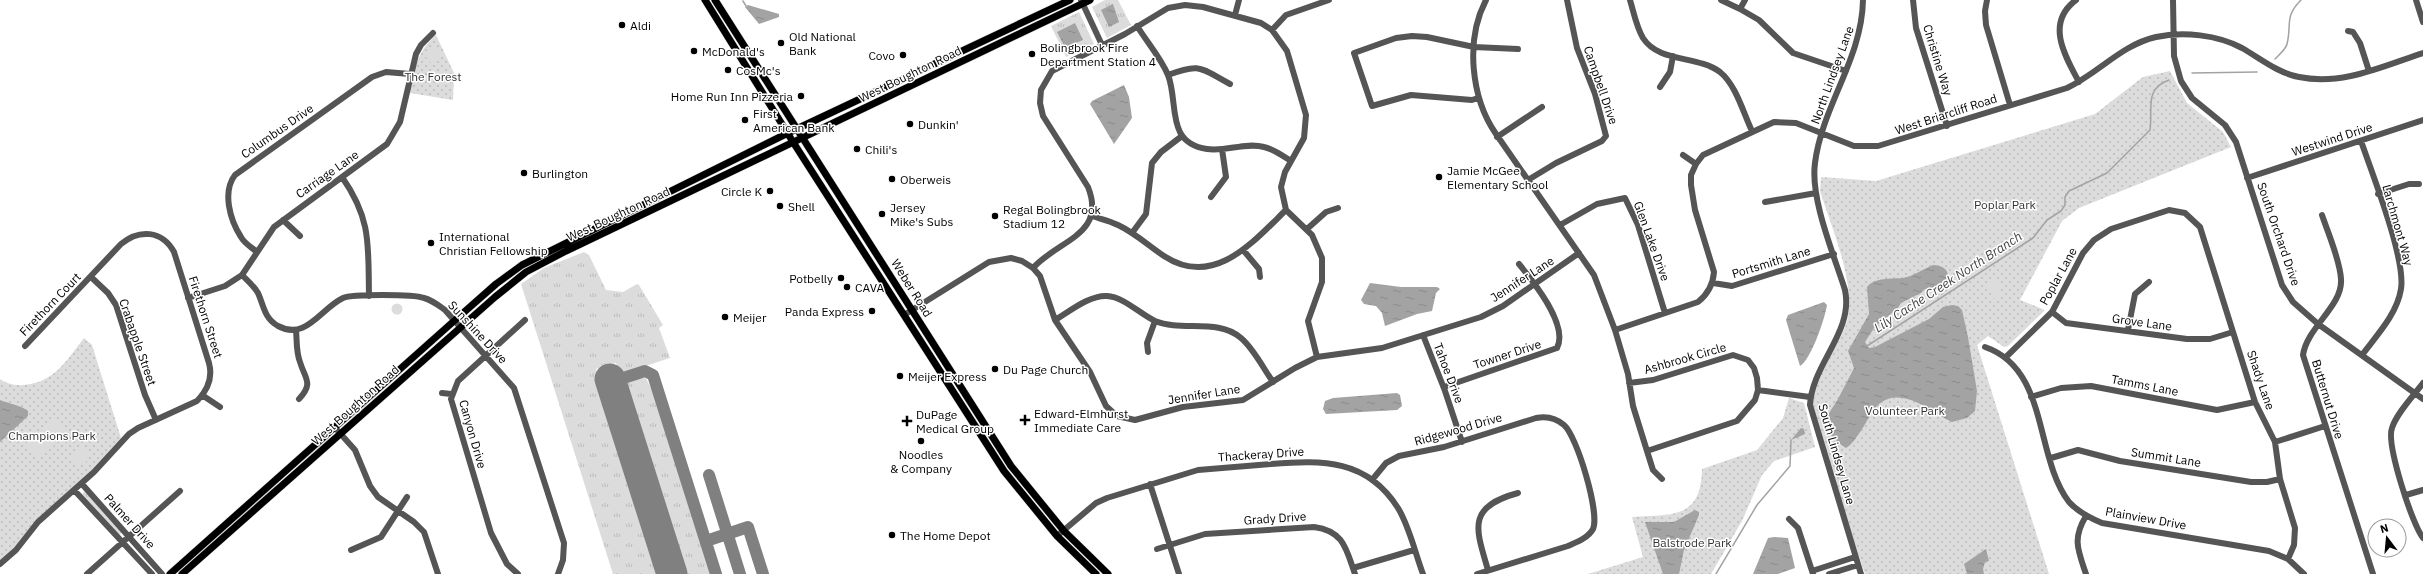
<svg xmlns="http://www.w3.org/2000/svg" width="2423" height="574" font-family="'IBM Plex Sans',sans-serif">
	<defs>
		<pattern id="grass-tufts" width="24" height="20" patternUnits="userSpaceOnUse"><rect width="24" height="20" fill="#dcdcdc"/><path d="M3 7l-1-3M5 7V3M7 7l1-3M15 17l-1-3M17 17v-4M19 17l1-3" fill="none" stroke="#bbb"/></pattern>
		<pattern id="park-dots" width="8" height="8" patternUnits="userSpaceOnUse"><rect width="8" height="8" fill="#dcdcdc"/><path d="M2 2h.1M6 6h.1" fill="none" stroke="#bbb" stroke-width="1.8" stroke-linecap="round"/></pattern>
		<pattern id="water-ripples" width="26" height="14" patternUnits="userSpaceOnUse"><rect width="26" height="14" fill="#a3a3a3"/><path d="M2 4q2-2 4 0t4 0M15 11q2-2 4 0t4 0" fill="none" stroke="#8b8b8b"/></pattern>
	</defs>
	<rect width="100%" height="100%" fill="#fff"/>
	<!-- grass -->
	<path fill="url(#grass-tufts)" d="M1105,0H1118L1131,25L1107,38L1092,7Z
		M1079,12L1094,44L1066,57L1051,26Z
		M584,252L589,255L606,290L623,292L637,284L639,285L663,325L659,328L670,358L620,374L616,363L596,369L662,574H613L521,284L544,268Z
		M391.5 309a5.5 5.5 0 1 1 11 0a5.5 5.5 0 1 1-11 0Z
		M420,355L346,424L389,381Z
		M646,378L660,408L713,574H682L623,386L633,379Z
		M328,435L330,439L295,468V467Z
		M275,484L276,487L177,574Z
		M85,491L121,531V534L119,535L82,494Z"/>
	<!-- park -->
	<path fill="url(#park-dots)" d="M436,35L454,73L453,100L410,93C415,68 416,53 436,35Z
		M2170,71L2187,103L2223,132L2231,147L2079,208L2062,221L2020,300L2045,310L2008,346L2004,347L1988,336L1977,345L2049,574H1865L1810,407C1811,400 1811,392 1813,386C1823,363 1840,344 1847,321C1857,286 1831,226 1820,191L1821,177L1876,181L2095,114L2143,77Z
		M84,338L92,345L121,438L90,472L39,518L14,548L0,560V379C5,383 16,386 23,385C54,383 66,361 84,338Z
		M1789,398L1804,403L1815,447L1774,461L1762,475L1742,521L1711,574H1588L1643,557L1632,517C1672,514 1701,520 1702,469L1757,450L1783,418Z"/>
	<!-- garden -->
	<path fill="#dcdcdc" d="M426 56a7 7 0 1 1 14 0a7 7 0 1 1-14 0Z
		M1998,280L2002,297L1992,299L1988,282Z
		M53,418L67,433L39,459L25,444Z
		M72 457a8 8 0 1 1 16 0a8 8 0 1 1-16 0Z"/>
	<!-- water -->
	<path fill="url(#water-ripples)" d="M1113,4L1119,22L1109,27L1101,10Z
		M748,5L779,14V17L759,24L745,7Z
		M1075,23L1083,40L1065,48L1057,32Z
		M1124,85L1129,97L1132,118L1114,144L1090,104L1092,101Z
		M1933,265C1941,265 1949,269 1948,278C1942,283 1933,290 1925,289L1921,293L1901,303L1898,308L1874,328L1865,342L1869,348L1875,347L1929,319L1943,307L1952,305L1958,306L1962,310L1968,337L1977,391L1975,411L1967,418L1952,422C1932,412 1902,385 1879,404C1872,410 1867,422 1862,429C1858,435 1852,445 1846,448C1838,443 1825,431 1824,421L1838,399L1854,368L1848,351L1869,314L1867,287C1875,277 1892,279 1903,278C1914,276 1923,269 1933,265Z
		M1370,283L1401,287H1437L1440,289L1436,293L1432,311L1417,314L1385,326L1382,313L1376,306L1364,304L1361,300Z
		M1824,302L1827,305C1825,318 1811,360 1800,366L1786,320L1788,315Z
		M1397,393L1400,395L1402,406L1397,410L1326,414L1323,409L1325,401L1333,398Z
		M0,400C10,404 20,405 28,411V416L0,442Z
		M1801,428L1804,429L1805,434L1791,440Z
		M1695,510L1699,512V515L1684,550L1679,574H1663L1645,522H1674Z
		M1774,537L1788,538L1795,568L1778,574H1753L1768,538Z
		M1986,549L1989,561L1985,562L1983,569L1984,574H1967L1964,564Z"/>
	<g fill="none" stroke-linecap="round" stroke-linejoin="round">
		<!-- stream -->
		<path stroke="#a3a3a3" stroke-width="1.5" d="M743,1L746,6
			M2275,59C2279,55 2286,49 2287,44C2292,24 2284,17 2301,0
			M2192,73L2257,72
			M1867,346L2033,238L2047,220L2061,211L2065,205V197L2069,191L2107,173L2150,130C2153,108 2144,89 2169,80
			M1716,574L1757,505L1790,466L1791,440"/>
		<!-- taxiway -->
		<path stroke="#808080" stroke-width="12" d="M611,382L645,371L653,375L716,574
			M709,475L740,574
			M706,541L748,527L763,574"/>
		<!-- runway -->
		<path stroke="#808080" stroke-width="31" d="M610,379L672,574"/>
		<defs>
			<path id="major" d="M705,0L793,142L1004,471L1057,536L1096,574
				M715,0L1011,466L1064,531L1108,574
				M170,574L454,321L496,284L522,265L788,133L1070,0
				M182,574L495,297L526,272L566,251L1090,0"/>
		</defs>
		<!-- major casing -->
		<use href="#major" stroke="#dbdbdb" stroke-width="8"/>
		<!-- minor -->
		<path stroke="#555" stroke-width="6" d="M1081,0L1102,45
			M1486,0C1465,40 1471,98 1496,134L1594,275L1615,330L1628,374L1633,406L1647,451L1653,470L1662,479
			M1630,0C1634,13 1636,26 1643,38C1659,63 1697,55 1720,72C1736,85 1743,112 1752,131
			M1721,0L1740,9L1759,20L1793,53L1846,71
			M1913,0L1916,28L1947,126
			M1987,0L1985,11L1986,25L2010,105
			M2076,0C2045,23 2065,56 2079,82
			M2173,0L2174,56L2181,81L2192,98L2225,125L2236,142L2282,285L2293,302L2318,324L2423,399
			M2416,0L2423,22
			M1740,9L1745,0
			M1235,15L1239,0
			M1137,26C1147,42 1161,58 1168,75C1179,103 1165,143 1207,149C1226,152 1245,142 1264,147C1274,149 1283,156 1291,161
			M1272,30L1286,15L1329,0
			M2348,31L2353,32L2360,43L2369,71
			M1168,75C1202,62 1201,69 1230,84
			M1660,87L1670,72L1673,56
			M1478,98L1472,100L1411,95L1372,106L1354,53L1396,38L1412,36L1427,37L1474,47L1518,49
			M1497,137L1542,107
			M2361,141C2372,173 2406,259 2401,289C2397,314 2377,335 2362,355
			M1683,155L1696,164
			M342,177C372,220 368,246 369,296
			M2247,178L2423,120
			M1528,180L1556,163L1602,141L1606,136L1595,94L1577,48L1567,0
			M2378,194L2409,184H2419
			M1211,197L1226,177L1222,149
			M1765,202L1816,193
			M2322,215C2328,233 2340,260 2341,279C2343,306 2307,327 2303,355L2373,574
			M1092,216C1101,219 1110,221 1118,225C1135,233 1149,246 1164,256C1214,289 1254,241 1286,210
			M283,220L300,236
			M1560,225L1597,204L1625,198L1638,225L1665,313
			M1307,229L1326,212L1338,208
			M1132,233L1146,214L1152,163L1161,152L1182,136
			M1244,251L1259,269L1260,277
			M257,252C251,247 244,243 241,237C230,220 222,192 235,175L372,77L386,72L410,74
			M1033,268C1058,240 1107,235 1088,187L1043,116L1040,103L1041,90L1052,71L1125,34L1168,8L1185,5L1203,7L1261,23L1272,30L1287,51L1306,115L1304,138L1285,172L1281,187L1286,210L1312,235L1322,258V282L1308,321L1317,357
			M242,275C248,281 254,286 258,293C264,306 264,318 278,326C306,341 320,309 343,298C352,294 413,294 424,298C432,300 438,305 445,310L514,388L564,543L563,560L558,574
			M91,277L108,293L116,305L145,395L156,420
			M1713,283L1732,286L1834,254
			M188,298L225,286L242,275L274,227L387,144L400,122L416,54L421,45L433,33
			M2052,312L2066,323L2187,339H2210L2233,332
			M904,315L989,262L1011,258L1022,261L1033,268L1040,276L1055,320L1090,372L1106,406L1117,416L1135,420L1183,407L1243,400L1295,368L1317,357L1382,348L1481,317L1503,306L1579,253
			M1055,320C1069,312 1089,295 1107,296C1124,297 1140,314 1155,321C1182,332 1218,318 1241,338C1254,349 1263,368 1273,382
			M296,330C297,341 296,352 300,362C305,379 314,383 299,399
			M1615,330L1698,302C1708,294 1713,285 1714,272L1695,210L1691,185V175L1696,164L1703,155L1774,122L1796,123L1854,146H1878L2067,88C2099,73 2121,45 2156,37C2183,31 2218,35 2242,48C2261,59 2278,73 2299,77C2342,86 2383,66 2423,53
			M2128,330L2135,294L2149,282
			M1423,335L1445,391L1462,442
			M1985,347C2049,369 2034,456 2069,502C2078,512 2090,518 2102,523L2269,551L2288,559L2304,574
			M1148,352L1147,343L1155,321
			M2006,357L2052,312L2083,253L2094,240L2111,229L2169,210L2185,213L2200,227L2255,402L2275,442L2280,479L2295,528L2294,545L2288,559
			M1629,383L1653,380L1733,355L1748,360L1754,368L1757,378L1758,390L1755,400L1737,421L1647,451
			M2423,383C2414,395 2396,414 2392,428C2386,444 2412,524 2423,538
			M1444,387L1557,348C1569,325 1533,281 1519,264
			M1758,390L1810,397
			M442,393L451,394
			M202,395L220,407
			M2031,397L2061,388L2091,386L2217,410L2255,402
			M338,431L355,450L370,486L378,497L414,522L424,532L438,574
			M2275,442L2325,426
			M2051,458L2078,450L2120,461L2251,482H2267L2280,479
			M1372,480L1386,463L1399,456L1444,447L1536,418C1546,416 1556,418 1564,425C1577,436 1600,513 1593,529C1588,538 1577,542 1568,546L1477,574
			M82,484L162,574
			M1150,484L1179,574
			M74,490L152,574
			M2406,495L2423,490
			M2086,516C2072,539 2078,550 2086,574
			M1789,519L1798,528L1813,574
			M1057,536L1096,503L1107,498L1198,470C1223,468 1247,466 1271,464C1323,460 1367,459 1398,508C1410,528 1415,553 1423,574
			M1157,549L1205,534L1314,527C1344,531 1346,549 1355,574
			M351,550L381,537L407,497
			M0,564L16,550L38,522L94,472L129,434L138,428L197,401C207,391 213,378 209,363L174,252C162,230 139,229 121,244L25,346
			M1353,568L1414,550
			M1488,570C1476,529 1466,507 1518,493
			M1812,571L1855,557
			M87,574L180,491
			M518,574L507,564L491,533L451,399L458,381L525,320
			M1829,574L1858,565
			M1861,574L1810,405C1812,364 1854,332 1845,290C1834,255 1810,199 1815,163C1822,106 1862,59 1863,0"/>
		<!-- major -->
		<use href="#major" stroke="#000" stroke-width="7"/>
	</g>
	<!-- markers -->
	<g fill="#000" stroke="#fff" stroke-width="1.5">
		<circle cx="622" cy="25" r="4"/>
		<circle cx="781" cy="43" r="4"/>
		<circle cx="694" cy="51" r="4"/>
		<circle cx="1032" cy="54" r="4"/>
		<circle cx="903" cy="55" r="4"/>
		<circle cx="728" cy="70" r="4"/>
		<circle cx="801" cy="96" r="4"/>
		<circle cx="745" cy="120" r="4"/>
		<circle cx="910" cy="124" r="4"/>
		<circle cx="857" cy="149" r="4"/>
		<circle cx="524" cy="173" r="4"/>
		<circle cx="1439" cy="177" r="4"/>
		<circle cx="892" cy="179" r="4"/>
		<circle cx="770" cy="191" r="4"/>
		<circle cx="780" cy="206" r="4"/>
		<circle cx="882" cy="214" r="4"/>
		<circle cx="995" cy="216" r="4"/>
		<circle cx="431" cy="243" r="4"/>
		<circle cx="841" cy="278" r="4"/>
		<circle cx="847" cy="287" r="4"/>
		<circle cx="872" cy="311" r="4"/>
		<circle cx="725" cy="317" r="4"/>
		<circle cx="995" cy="369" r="4"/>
		<circle cx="900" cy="376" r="4"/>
		<path d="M1023 414h4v4h4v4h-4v4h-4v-4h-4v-4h4z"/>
		<path d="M905 415h4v4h4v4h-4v4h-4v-4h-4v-4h4z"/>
		<circle cx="921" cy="441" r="4"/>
		<circle cx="892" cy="535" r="4"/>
	</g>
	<g text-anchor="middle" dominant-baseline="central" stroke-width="3" stroke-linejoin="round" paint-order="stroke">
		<!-- poi labels -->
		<g font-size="12" fill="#000" stroke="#fff" text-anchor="start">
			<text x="630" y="25">Aldi</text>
			<text x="789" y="36">Old National<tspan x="789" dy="14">Bank</tspan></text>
			<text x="1040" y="47">Bolingbrook Fire<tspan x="1040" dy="14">Department Station 4</tspan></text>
			<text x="702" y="51">McDonald's</text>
			<text x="895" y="55" text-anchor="end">Covo</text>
			<text x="736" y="70">CosMc's</text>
			<text x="793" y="96" text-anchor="end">Home Run Inn Pizzeria</text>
			<text x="753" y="113">First<tspan x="753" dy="14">American Bank</tspan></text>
			<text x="918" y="124">Dunkin'</text>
			<text x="865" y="149">Chili's</text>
			<text x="1447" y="170">Jamie McGee<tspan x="1447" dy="14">Elementary School</tspan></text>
			<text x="532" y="173">Burlington</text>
			<text x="900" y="179">Oberweis</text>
			<text x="762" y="191" text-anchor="end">Circle K</text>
			<text x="788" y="206">Shell</text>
			<text x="890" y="207">Jersey<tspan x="890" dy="14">Mike's Subs</tspan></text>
			<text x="1003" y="209">Regal Bolingbrook<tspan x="1003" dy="14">Stadium 12</tspan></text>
			<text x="439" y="236">International<tspan x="439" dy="14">Christian Fellowship</tspan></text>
			<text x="833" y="278" text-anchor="end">Potbelly</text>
			<text x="855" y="287">CAVA</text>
			<text x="864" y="311" text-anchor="end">Panda Express</text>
			<text x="733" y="317">Meijer</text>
			<text x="1003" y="369">Du Page Church</text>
			<text x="908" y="376">Meijer Express</text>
			<text x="1034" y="413">Edward-Elmhurst<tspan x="1034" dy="14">Immediate Care</tspan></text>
			<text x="916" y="414">DuPage<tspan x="916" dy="14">Medical Group</tspan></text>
			<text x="921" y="454" text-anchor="middle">Noodles<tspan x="921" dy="14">&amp; Company</tspan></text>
			<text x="900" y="535">The Home Depot</text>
		</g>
		<!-- street labels -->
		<g font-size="12" fill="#000" stroke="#fff">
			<text transform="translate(1938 60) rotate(73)">Christine Way</text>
			<text transform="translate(910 74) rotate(-26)">West Boughton Road</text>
			<text transform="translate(1832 75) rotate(-70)">North Lindsey Lane</text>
			<text transform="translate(1601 85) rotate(71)">Campbell Drive</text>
			<text transform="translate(1946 114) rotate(-18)">West Briarcliff Road</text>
			<text transform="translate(277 131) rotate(-35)">Columbus Drive</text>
			<text transform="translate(2332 139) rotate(-18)">Westwind Drive</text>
			<text transform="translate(327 174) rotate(-35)">Carriage Lane</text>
			<text transform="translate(618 214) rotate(-25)">West Boughton Road</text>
			<text transform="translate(2398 225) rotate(74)">Larchmont Way</text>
			<text transform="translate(2279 234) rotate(71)">South Orchard Drive</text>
			<text transform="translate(1652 241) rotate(70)">Glen Lake Drive</text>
			<text transform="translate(1771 262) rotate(-17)">Portsmith Lane</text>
			<text transform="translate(2058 276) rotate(-61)">Poplar Lane</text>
			<text transform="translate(1522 279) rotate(-33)">Jennifer Lane</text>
			<text transform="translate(912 288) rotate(58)">Weber Road</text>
			<text transform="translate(50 304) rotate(-46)">Firethorn Court</text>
			<text transform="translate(206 317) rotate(72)">Firethorn Street</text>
			<text transform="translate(2142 322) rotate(8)">Grove Lane</text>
			<text transform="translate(478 332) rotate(47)">Sunshine Drive</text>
			<text transform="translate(138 342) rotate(71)">Crabapple Street</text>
			<text transform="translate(1507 354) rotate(-18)">Towner Drive</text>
			<text transform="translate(1685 358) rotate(-16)">Ashbrook Circle</text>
			<text transform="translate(1449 373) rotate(69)">Tahoe Drive</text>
			<text transform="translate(2261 380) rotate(71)">Shady Lane</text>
			<text transform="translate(2145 385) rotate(11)">Tamms Lane</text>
			<text transform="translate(1204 394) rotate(-9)">Jennifer Lane</text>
			<text transform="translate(2328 399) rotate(73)">Butternut Drive</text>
			<text transform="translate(355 405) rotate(-42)">West Boughton Road</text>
			<text transform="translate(1458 429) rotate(-16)">Ridgewood Drive</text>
			<text transform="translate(473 434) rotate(74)">Canyon Drive</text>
			<text transform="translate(1261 454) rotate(-4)">Thackeray Drive</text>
			<text transform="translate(1837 454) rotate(74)">South Lindsey Lane</text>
			<text transform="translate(2166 457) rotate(9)">Summit Lane</text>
			<text transform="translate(1275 518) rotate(-4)">Grady Drive</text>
			<text transform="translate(2146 518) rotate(10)">Plainview Drive</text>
			<text transform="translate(130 521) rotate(48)">Palmer Drive</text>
		</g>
		<!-- park labels -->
		<g font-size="12" fill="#333" stroke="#fff">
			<text x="433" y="76">The Forest</text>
			<text x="2005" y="204">Poplar Park</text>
			<text x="1905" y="410">Volunteer Park</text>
			<text x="52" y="435">Champions Park</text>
			<text x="1692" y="542">Balstrode Park</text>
		</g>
		<!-- water labels -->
		<g font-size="13" font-style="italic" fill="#444" stroke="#fff">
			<text transform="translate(1948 282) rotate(-33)">Lily Cache Creek North Branch</text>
		</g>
	</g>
	<!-- north arrow -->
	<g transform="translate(2387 538) rotate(344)"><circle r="19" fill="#ffffff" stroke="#999999"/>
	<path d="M0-3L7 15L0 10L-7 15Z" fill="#000000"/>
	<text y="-6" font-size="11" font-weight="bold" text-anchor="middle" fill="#000000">N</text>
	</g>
</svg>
